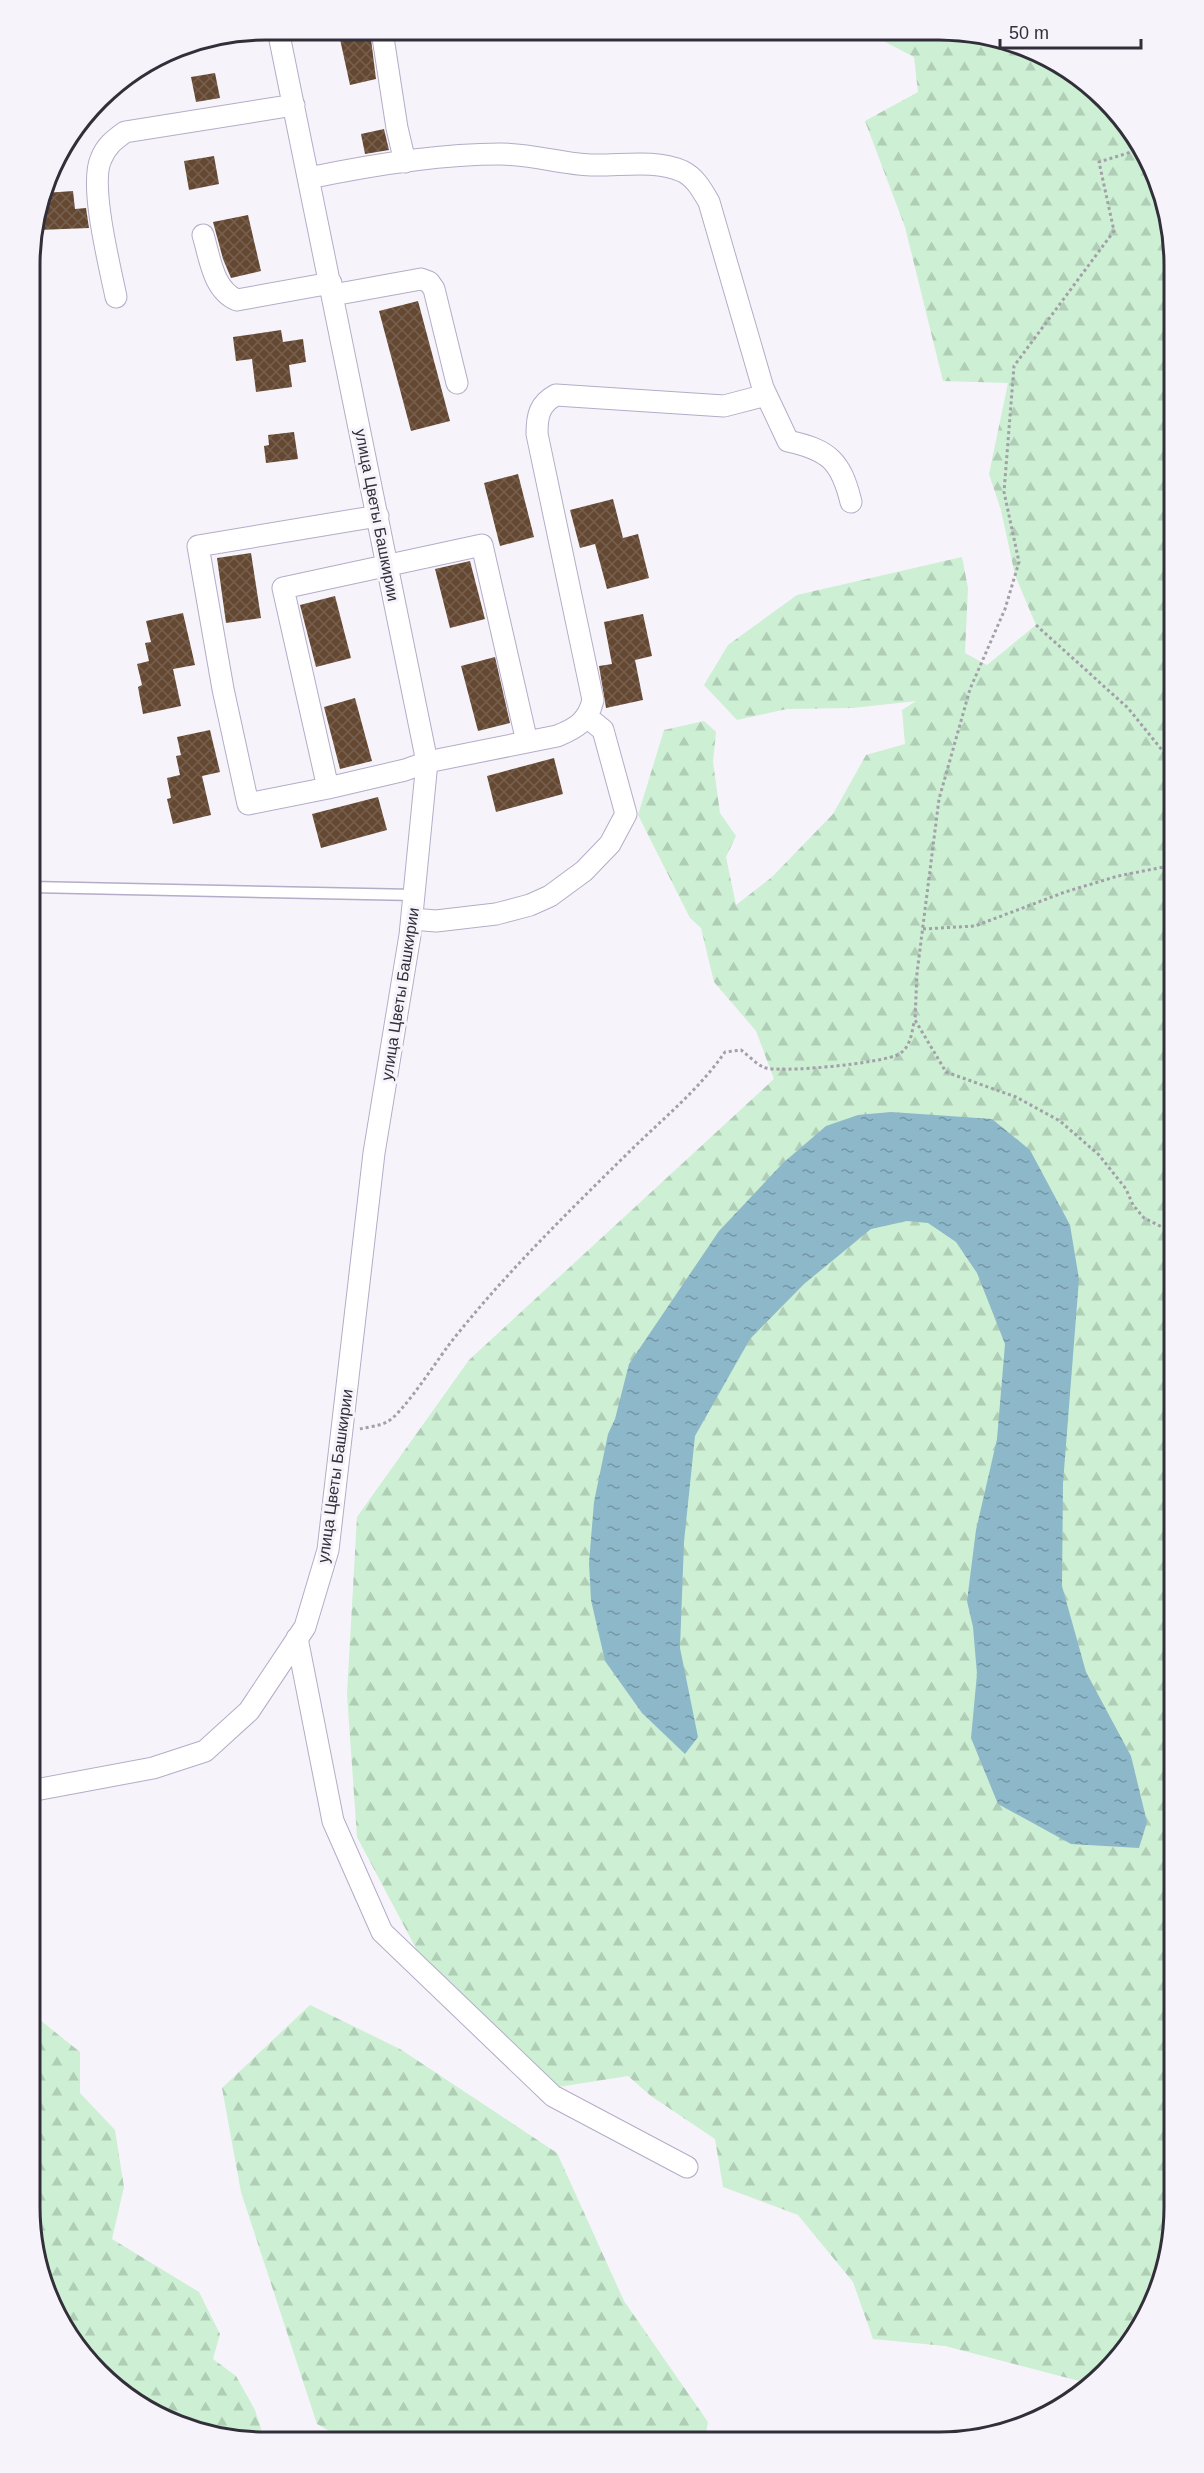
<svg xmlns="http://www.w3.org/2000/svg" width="1204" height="2473" font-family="Arial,sans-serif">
	<defs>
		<pattern id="forest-firs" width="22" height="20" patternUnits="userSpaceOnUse" patternTransform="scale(1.5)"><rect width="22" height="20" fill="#cdefd3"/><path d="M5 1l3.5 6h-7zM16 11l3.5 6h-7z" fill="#b0cdb6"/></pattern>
		<pattern id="water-ripples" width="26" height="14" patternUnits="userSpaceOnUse" patternTransform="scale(1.5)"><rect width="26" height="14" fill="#8db8c9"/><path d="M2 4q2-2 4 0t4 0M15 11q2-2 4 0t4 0" fill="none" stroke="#7496a4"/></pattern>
		<pattern id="building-cross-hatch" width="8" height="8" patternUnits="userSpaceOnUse" patternTransform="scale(1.5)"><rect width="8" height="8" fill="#644832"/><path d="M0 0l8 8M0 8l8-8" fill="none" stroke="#77604f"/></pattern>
	</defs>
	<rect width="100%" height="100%" fill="#f6f4fa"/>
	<!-- forest -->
	<path fill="url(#forest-firs)" d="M870,34H984L1043,54L1094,89L1135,135L1162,190L1174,265L1173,2224L1156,2298L1125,2351L1098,2377L1083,2382L945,2346L873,2339L853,2282L798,2215L723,2187L715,2139L651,2096L628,2076L558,2087L439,1992L357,1837L347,1694L357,1517L469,1360L774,1079L756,1031L714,982L701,928L690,918L638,815L664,730L704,721L716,732L713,762L720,813L736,836L726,857L736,905L772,877L833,814L866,755L905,744L902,710L916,701L853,708L787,709L737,720L704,685L728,645L797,595L962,557L968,588L965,653L987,665L1036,625L1015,575L1001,510L989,474L1008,383L943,381L905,227L865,121L918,92L914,57Z
		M310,2005L400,2049L557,2153L624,2301L708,2422L704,2442L347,2441L317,2424L241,2192L222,2088Z
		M30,2016L40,2020L80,2052V2093L115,2130L124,2187L112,2239L199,2292L220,2334L213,2359L236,2376L255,2410L265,2441H234L161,2419L110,2385L70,2339L42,2283L30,2208Z"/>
	<!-- water -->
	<path fill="url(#water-ripples)" d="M891,1112L992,1119L1030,1150L1070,1225L1079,1279L1063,1483L1062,1586L1086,1672L1131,1756L1147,1822L1139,1848L1071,1844L998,1804L971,1738L977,1674L973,1627L967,1601L976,1530L997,1439L1005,1344L977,1273L956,1242L928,1223L907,1221L871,1229L804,1284L750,1339L695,1436L684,1542L680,1648L698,1737L685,1754L642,1713L605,1661L591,1600L589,1563L594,1502L608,1434L615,1419L629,1364L719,1231L783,1163L826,1126L858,1115Z"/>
	<!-- building -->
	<path fill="url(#building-cross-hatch)" d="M338,30L370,31L376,79L350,85Z
		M215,73L220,98L196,102L191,77Z
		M384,129L389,150L365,154L361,134Z
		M214,156L219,184L189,190L184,161Z
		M73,191L75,209L86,208L89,228L39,230L38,215L45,193Z
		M248,215L261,271L231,278L223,259L213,222Z
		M418,301L450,421L411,431L379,311Z
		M281,330L283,342L303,339L306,362L289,365L292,387L256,392L252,359L236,361L233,337Z
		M294,432L298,459L266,463L264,446L269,445L268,435Z
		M518,474L534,537L500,546L484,483Z
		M613,499L623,538L638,534L649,578L607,589L595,544L580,548L570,510Z
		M251,553L261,618L226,623L217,558Z
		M470,561L485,619L450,628L435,569Z
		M335,596L351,658L316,667L300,605Z
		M183,613L195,665L173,669L181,706L143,714L138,687L142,685L137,664L149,661L145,643L151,642L146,621Z
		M643,614L652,656L635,660L643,700L606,708L599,666L612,664L604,622Z
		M495,657L510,723L478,731L461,666Z
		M355,698L372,761L340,769L324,707Z
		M210,730L220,772L202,776L211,815L173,824L167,799L171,798L167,778L180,775L176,756L181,755L177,737Z
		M554,758L563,794L496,812L487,776Z
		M378,797L387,830L321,848L312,814Z"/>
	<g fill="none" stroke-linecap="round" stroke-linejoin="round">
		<defs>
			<path id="lane" d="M31,887L415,895"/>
			<path id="street" d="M382,31L397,128L405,162
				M309,178C371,165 437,154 500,154C532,154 561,164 591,165C621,166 654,159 682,171C695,177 702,190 709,202L763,388L788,441C829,450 841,461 851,502
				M203,235C210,258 213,290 237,300L331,283
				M333,295L421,279L429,282L434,289L457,383
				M116,297C110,267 89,185 101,159C106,146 114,140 125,132L294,105
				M527,742L482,545L283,588L328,788L405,770L427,762L557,736C577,728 588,721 593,700L537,434C537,416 539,404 556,395L724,406L766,395
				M328,788L248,804L223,689L198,546L378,516
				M412,919L436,921L496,914L530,905L550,896L584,871L610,844L626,814L603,730L587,717
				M297,1638L333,1821L382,1932L553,2096L687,2167
				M30,1791L153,1768L205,1751L249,1711L305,1627L328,1550L374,1153L410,935L427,762L278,30"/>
		</defs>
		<!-- lane casing -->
		<use href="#lane" stroke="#b4acc8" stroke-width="13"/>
		<!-- street casing -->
		<use href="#street" stroke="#b4acc8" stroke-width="23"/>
		<!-- path -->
		<path stroke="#a3a0a9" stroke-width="3" stroke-dasharray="3 3" stroke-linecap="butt" d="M1141,149L1099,162L1114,231L1014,366L1004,492L1019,562L1005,609L970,689L939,799L917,973L915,1020L946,1072L1016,1097L1060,1121L1099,1155L1126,1189L1133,1205L1144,1218L1166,1229L1174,1242
			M1036,625L1128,708L1174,765
			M923,929L975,926L1065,892L1118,876L1174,865
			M360,1429C368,1427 379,1426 387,1422C404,1413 440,1355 455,1337C508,1271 567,1213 627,1154C661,1120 698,1091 725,1052L741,1050C748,1055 755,1063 763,1067C777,1074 885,1063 899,1054C910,1048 912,1033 914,1022"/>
		<!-- lane -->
		<use href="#lane" stroke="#fff" stroke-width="10"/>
		<!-- street -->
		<use href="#street" stroke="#fff" stroke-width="21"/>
	</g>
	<g text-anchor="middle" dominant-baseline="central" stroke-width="6" stroke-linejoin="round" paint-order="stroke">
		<!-- street labels -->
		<g font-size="16" fill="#322f3a" stroke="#f6f4fa">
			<text transform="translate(377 515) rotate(79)">улица Цветы Башкирии</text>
			<text transform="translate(400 994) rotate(-81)">улица Цветы Башкирии</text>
			<text transform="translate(335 1476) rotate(-82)">улица Цветы Башкирии</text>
		</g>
	</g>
	<!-- crop -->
	<path d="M0 0H1204V2473H0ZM265 40H939A225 225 0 0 1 1164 265V2207A225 225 0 0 1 939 2432H265A225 225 0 0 1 40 2207V265A225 225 0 0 1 265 40Z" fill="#f6f4fa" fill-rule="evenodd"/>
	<path fill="none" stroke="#322f3a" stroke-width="3" d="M265 40H939A225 225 0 0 1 1164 265V2207A225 225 0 0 1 939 2432H265A225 225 0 0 1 40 2207V265A225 225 0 0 1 265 40Z"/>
	<!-- scale -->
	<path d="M1000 39v9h141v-9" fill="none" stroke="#322f3a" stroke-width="3"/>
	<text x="1009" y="39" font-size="18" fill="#322f3a" stroke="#f6f4fa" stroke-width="4.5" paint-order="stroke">50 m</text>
</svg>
